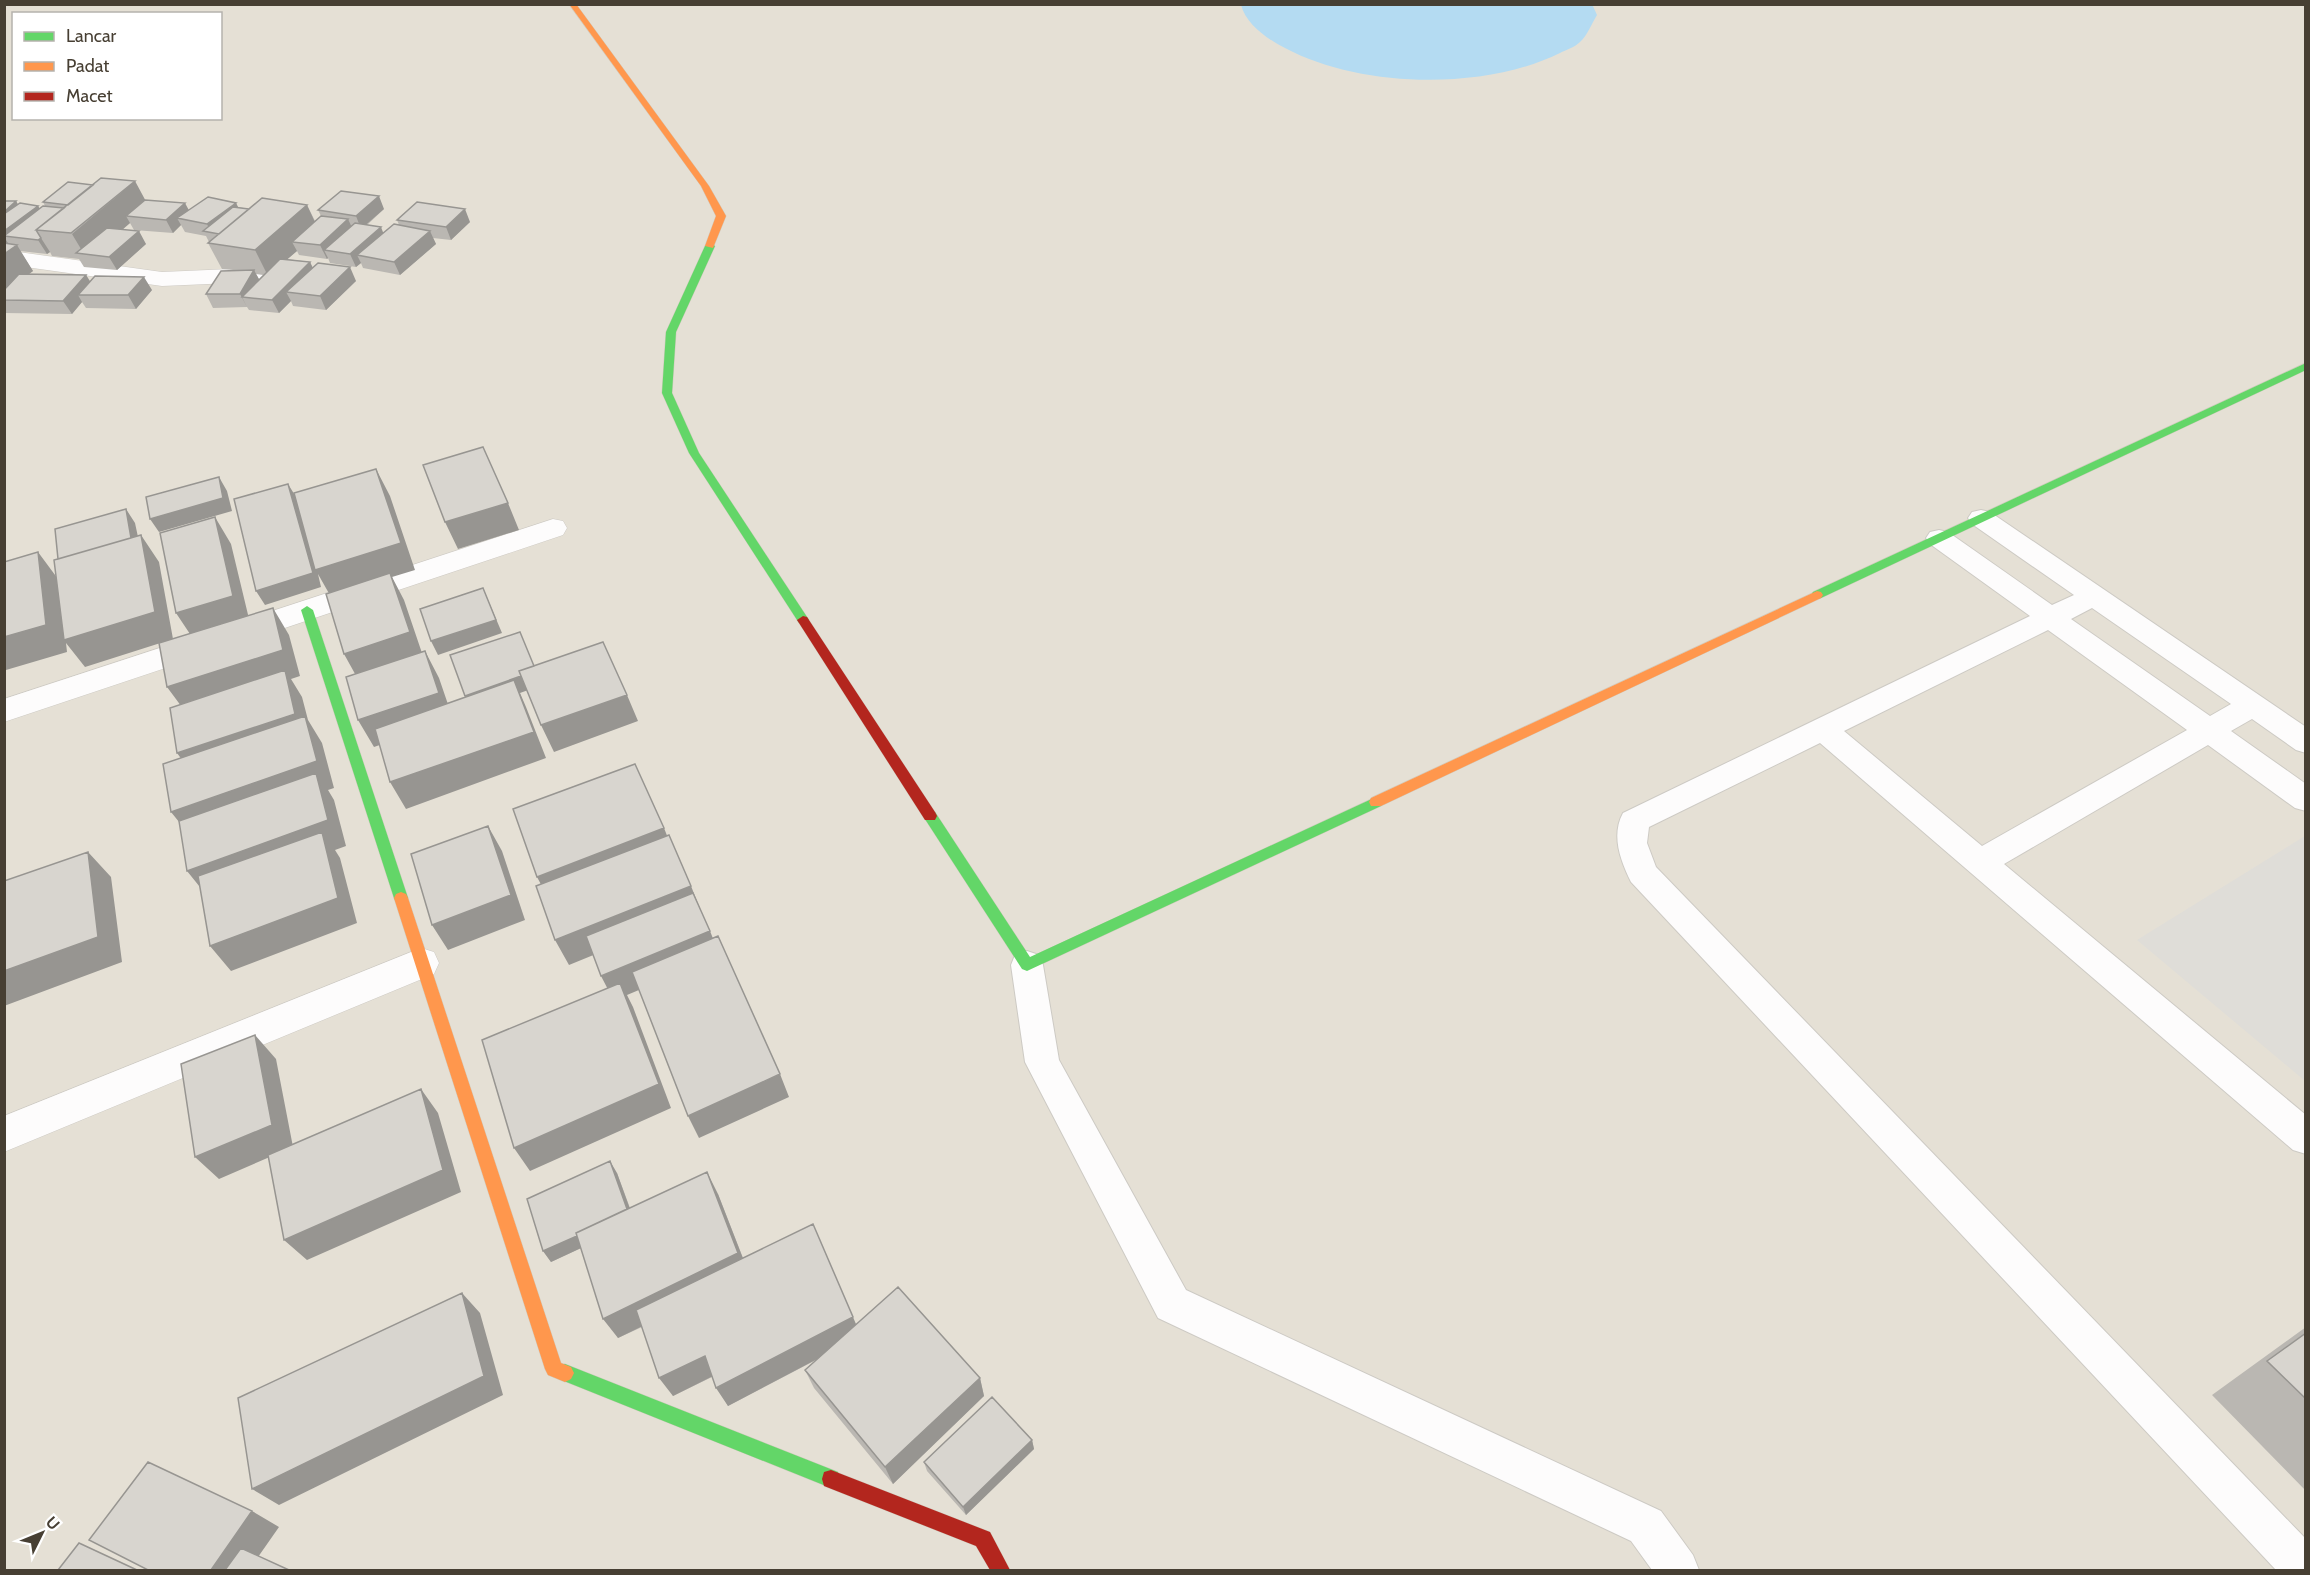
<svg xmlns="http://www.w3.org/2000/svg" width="2310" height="1575" font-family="Cabin,sans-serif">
	<rect width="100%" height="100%" fill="#f0eee8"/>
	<!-- residential -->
	<path fill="#e5e0d5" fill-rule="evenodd" d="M5,5H2305V1570H5ZM14,14H220V118H14Z"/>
	<!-- parking -->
	<path fill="#dfddd8" d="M2305,836V1081L2137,940Z"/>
	<!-- water -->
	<path fill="#b4dbf2" d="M1592,4L1597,15C1592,23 1587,36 1580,42C1575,47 1566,50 1560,53C1483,91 1360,88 1285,48C1267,39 1246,24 1241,5Z"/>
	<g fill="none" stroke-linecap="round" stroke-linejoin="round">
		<defs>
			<path id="lane" d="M1981,510L1990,512L2306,727V753L2296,750L2252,719L2231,731L2306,784V811L2295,808L2208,745L2004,864L2306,1115V1154L2293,1150L1820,743L1649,827L1647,843L1656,867L2306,1539V1570H2276L1631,882C1620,860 1611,835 1623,813L2030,616L1930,544L1926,538L1930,532L1939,530L1948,532L2052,605L2074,595L1972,524L1968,518L1972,512ZM2092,608L2231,704L2210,716L2071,619ZM2048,630L2187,730L1982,846L1844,731Z
				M1027,951L1039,955L1043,965L1059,1060L1186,1290L1661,1511L1693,1555L1699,1570H1652L1631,1541L1158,1318L1025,1062L1011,965L1015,955Z"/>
			<path id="street" d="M4,250L162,272L254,268L262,270L266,275L262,280L254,282L162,286L4,264Z
				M553,519L563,521L567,528L563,535L4,722V699Z
				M421,948L434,952L439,963L434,974L4,1152V1116Z"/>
			<path id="fast" d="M710,243L715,246L676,332L672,393L699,453L809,620L803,624L799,623L689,453L662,393L666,332L705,246Z
				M2306,363V370L1821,598L1817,599L1811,595L1813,592Z
				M307,606L313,610L408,898L406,902L401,904L396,902L394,898L301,610Z
				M1376,797L1381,798L1383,802L1381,806L1027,971L1022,969L923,816L925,812H935L1030,957Z
				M565,1364L838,1472L840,1479L838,1486L831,1488L559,1379L556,1373L559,1367Z"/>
			<path id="slow" d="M569,4H576L709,186L726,216L713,248L705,246L716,216L701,186Z
				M1817,591L1821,592L1823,595L1821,598L1381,806H1371L1369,802L1371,798Z
				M401,892L406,894L408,898L561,1363L571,1367L574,1373L571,1379L565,1382L548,1375L545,1369L394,898L396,894Z"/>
			<path id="jam" d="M803,616L807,617L935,812L937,816L935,820H925L799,623L797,620Z
				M831,1470L990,1532L1010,1570H990L976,1546L824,1486L822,1479L824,1472Z"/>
		</defs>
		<!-- lane casing -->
		<use href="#lane" stroke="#cdcac4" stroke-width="2"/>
		<!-- street casing -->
		<use href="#street" stroke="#cdcac4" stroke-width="1"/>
		<!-- fast casing -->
		<use href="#fast" stroke="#d2ccbf" stroke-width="1"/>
		<!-- slow casing -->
		<use href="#slow" stroke="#d2ccbf" stroke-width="1"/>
		<!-- jam casing -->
		<use href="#jam" stroke="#d2ccbf" stroke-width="1"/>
		<!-- lane -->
		<use href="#lane" fill="#fdfcfc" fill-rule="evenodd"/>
		<!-- street -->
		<use href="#street" fill="#fdfcfc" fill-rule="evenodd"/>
		<!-- fast -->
		<use href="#fast" fill="#63d668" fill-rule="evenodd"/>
		<!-- slow -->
		<use href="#slow" fill="#ff974d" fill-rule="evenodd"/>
		<!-- jam -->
		<use href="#jam" fill="#b3261e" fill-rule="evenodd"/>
	</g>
	<!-- wall -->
	<path fill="#bab7b2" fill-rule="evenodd" d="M145,200L189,211L236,203L238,207L249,209L307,205L315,221L321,216L318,210L384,209L367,225L384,233L399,225L397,220L470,222L451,240L433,238L436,244L400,275L363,268L361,263L356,267L330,263L328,258L327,259L299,255L297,251L287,259L310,262L313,268L356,281L326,310L293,306L291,301L279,313L249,310L247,307L213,308L206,294L233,270L222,269L208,243L209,242L206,236L185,232L181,225L173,233L134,230L130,223L123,229L146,244L117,270L84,267L79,259L52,256L50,252L47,254L20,251L33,271L29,274L86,275L90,281L152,290L136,309L86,308L82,302L72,314L4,313V201H16L18,205L38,206L40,209L45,206L43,202ZM256,274L263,275L259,279Z
		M617,1173L630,1208L718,1194L743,1258L856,1324L980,1378L984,1396L893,1484L814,1388L805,1370L816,1360L728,1406L712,1377L673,1396L642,1327L618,1338L581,1248L551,1262L543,1251Z
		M2306,1327V1491L2212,1395Z
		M1032,1440L1034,1449L966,1515L927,1471L924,1462Z"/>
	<!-- shaded-wall -->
	<path fill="#979591" d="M135,181L149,207L126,216L130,223L93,255L84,254L72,234Z
		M379,196L384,209L361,229L356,216Z
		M16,201L24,215L38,206L46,219L4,236V212Z
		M185,203L192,216L177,218L181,225L173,233L166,220Z
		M236,203L243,217L211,233L207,224Z
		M307,205L319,231L292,242L297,251L268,276L255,250Z
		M465,209L470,222L451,240L446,227Z
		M348,219L354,232L324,250L328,258L327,259L320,245Z
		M381,227L386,240L357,255L361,263L356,267L350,254Z
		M139,231L146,244L117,270L109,257Z
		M430,231L436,244L400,275L394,262Z
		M4,237L10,246L4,250Z
		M41,238L50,252L47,254L38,240Z
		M17,245L33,271L4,293V254Z
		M310,262L316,275L286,292L291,301L279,313L272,300Z
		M350,267L356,281L326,310L320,296Z
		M254,270L261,283L242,297L247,307L240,294Z
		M86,275L94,288L78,295L82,302L72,314L63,301Z
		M144,277L152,290L136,309L128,295Z
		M376,469L390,496L415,570L392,577L404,600L424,659L359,681L344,654L331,597L318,574L321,587L265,605L256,591L288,484L296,497Z
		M219,477L227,491L232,511L159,532L150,519Z
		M508,503L519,530L458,549L445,522Z
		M126,509L135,523L141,551L68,573Z
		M215,517L231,544L250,623L194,640L176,613Z
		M141,535L159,562L173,639L85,667L66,643L67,652L6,670L4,668V637L38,552L58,579Z
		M483,588L502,633L438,655L431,641Z
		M273,608L289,635L300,676L291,679L302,697L308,720L322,743L334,788L328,790L334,800L346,846L335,850L340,858L357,923L231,971L210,946L208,897L187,871L192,838L171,812L197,780L177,753L187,714L167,687Z
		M425,651L439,678L453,719L374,747L358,720Z
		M536,671L542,685L520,693L526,707L546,758L406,809L390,782L472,710L465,696Z
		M627,695L638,721L554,752L541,725Z
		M488,826L502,851L525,920L448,950L432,925Z
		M664,828L674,853L551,903L537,877Z
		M88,852L111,877L122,962L4,1006V971Z
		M691,886L701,911L569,965L555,940Z
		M710,931L720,956L627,995L633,1007L671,1108L530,1171L514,1148L614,1001L601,976Z
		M255,1035L276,1059L293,1147L219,1179L195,1157Z
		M780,1074L789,1097L699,1138L688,1116Z
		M421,1089L438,1113L461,1192L307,1260L284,1240Z
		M610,1161L617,1173L635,1223L551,1262L543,1251Z
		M707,1172L718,1194L749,1274L618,1338L603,1319Z
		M462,1293L480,1313L503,1395L279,1505L252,1489Z
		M853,1317L861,1336L728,1406L716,1388Z
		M705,1356L717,1374L673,1396L659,1378Z
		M980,1378L984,1396L893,1484L885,1467Z
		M1032,1440L1034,1449L966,1515L963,1507Z
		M252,1511L279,1527L249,1570H211Z"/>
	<!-- building -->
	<path fill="#d8d5cf" stroke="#979591" stroke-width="1.5" d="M101,178L135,181L71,233L36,230Z
		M68,182L93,185L68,205L43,202Z
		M341,191L379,196L356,216L318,210Z
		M208,197L236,203L207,224L177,218Z
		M262,198L307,205L255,250L208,243Z
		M145,200L185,203L166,220L126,216Z
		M4,201H16L4,212Z
		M417,202L465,209L446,227L397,220Z
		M20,203L38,206L4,231V214Z
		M43,206L64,208L36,230L41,238L38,240L4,236Z
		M233,207L249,209L219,234L203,231Z
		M321,216L348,219L320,245L292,242Z
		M355,223L381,227L350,254L324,250Z
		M394,224L430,231L394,262L357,255Z
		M107,228L139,231L109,257L76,253Z
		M4,243L17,245L4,254Z
		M280,259L310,262L272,300L242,297Z
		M318,263L350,267L320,296L286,292Z
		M254,270L240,294H206L221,271Z
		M19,274L86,275L63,301L4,300V290Z
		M95,276L144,277L128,295H78Z
		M483,447L508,503L445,522L423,465Z
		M376,469L401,543L315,570L294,493Z
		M219,477L223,498L150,519L146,497Z
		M288,484L313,573L256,591L234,499Z
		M126,509L131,538L58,559L55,529Z
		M215,517L233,596L176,613L160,533Z
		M141,535L155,612L64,640L54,560Z
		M38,552L46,625L4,637V562Z
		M390,573L410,632L344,654L326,594Z
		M483,588L496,620L431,641L420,609Z
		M273,608L283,650L167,687L159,643Z
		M520,632L534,666L519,671L521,676L465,696L450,655Z
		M603,642L627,695L541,725L519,671Z
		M425,651L439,693L358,720L346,677Z
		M285,670L295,714L177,753L170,708Z
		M514,680L534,732L390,782L375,729Z
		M305,716L317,761L171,812L163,764Z
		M635,764L664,828L537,877L513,809Z
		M316,773L328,820L187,871L179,821Z
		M488,826L511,895L432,925L411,854Z
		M322,832L338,898L210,946L198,876Z
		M669,835L691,886L555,940L536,886Z
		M88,852L98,937L4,971V881Z
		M693,893L710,931L601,976L586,936Z
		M718,936L780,1074L688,1116L632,972Z
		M620,983L659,1084L514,1148L482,1040Z
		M255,1035L272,1125L195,1157L181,1064Z
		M421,1089L443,1170L284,1240L268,1155Z
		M610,1161L627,1209L576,1233L577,1236L543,1251L527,1199Z
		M707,1172L738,1253L603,1319L576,1233Z
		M813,1224L853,1317L716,1388L705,1356L659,1378L636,1310Z
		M898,1287L980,1378L885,1467L805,1370Z
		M462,1293L484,1376L252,1489L238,1398Z
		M2306,1333V1399L2267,1361Z
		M992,1397L1032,1440L963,1507L924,1462Z
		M148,1462L252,1511L211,1570H148L89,1540Z
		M79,1543L137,1570H58Z
		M241,1548L289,1570H225Z"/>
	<!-- border -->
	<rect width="2310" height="1575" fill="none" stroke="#473f33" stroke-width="12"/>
	<!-- legend -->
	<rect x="12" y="12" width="210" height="108" fill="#ffffff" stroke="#b5b2ad" stroke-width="1.5"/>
	<rect x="24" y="32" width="30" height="9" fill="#63d668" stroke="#b5b2ad" stroke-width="1.5"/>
	<text x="66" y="42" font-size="18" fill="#473f33">Lancar</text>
	<rect x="24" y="62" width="30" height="9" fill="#ff974d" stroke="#b5b2ad" stroke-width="1.5"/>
	<text x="66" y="72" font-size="18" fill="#473f33">Padat</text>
	<rect x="24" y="92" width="30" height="9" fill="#b3261e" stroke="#b5b2ad" stroke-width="1.5"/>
	<text x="66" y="102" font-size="18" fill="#473f33">Macet</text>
	<!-- north arrow -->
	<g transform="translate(42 1533) rotate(47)" stroke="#ffffff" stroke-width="4.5" paint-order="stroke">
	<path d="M0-4.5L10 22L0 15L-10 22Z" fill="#473f33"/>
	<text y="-9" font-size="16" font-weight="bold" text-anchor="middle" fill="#473f33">U</text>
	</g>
</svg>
